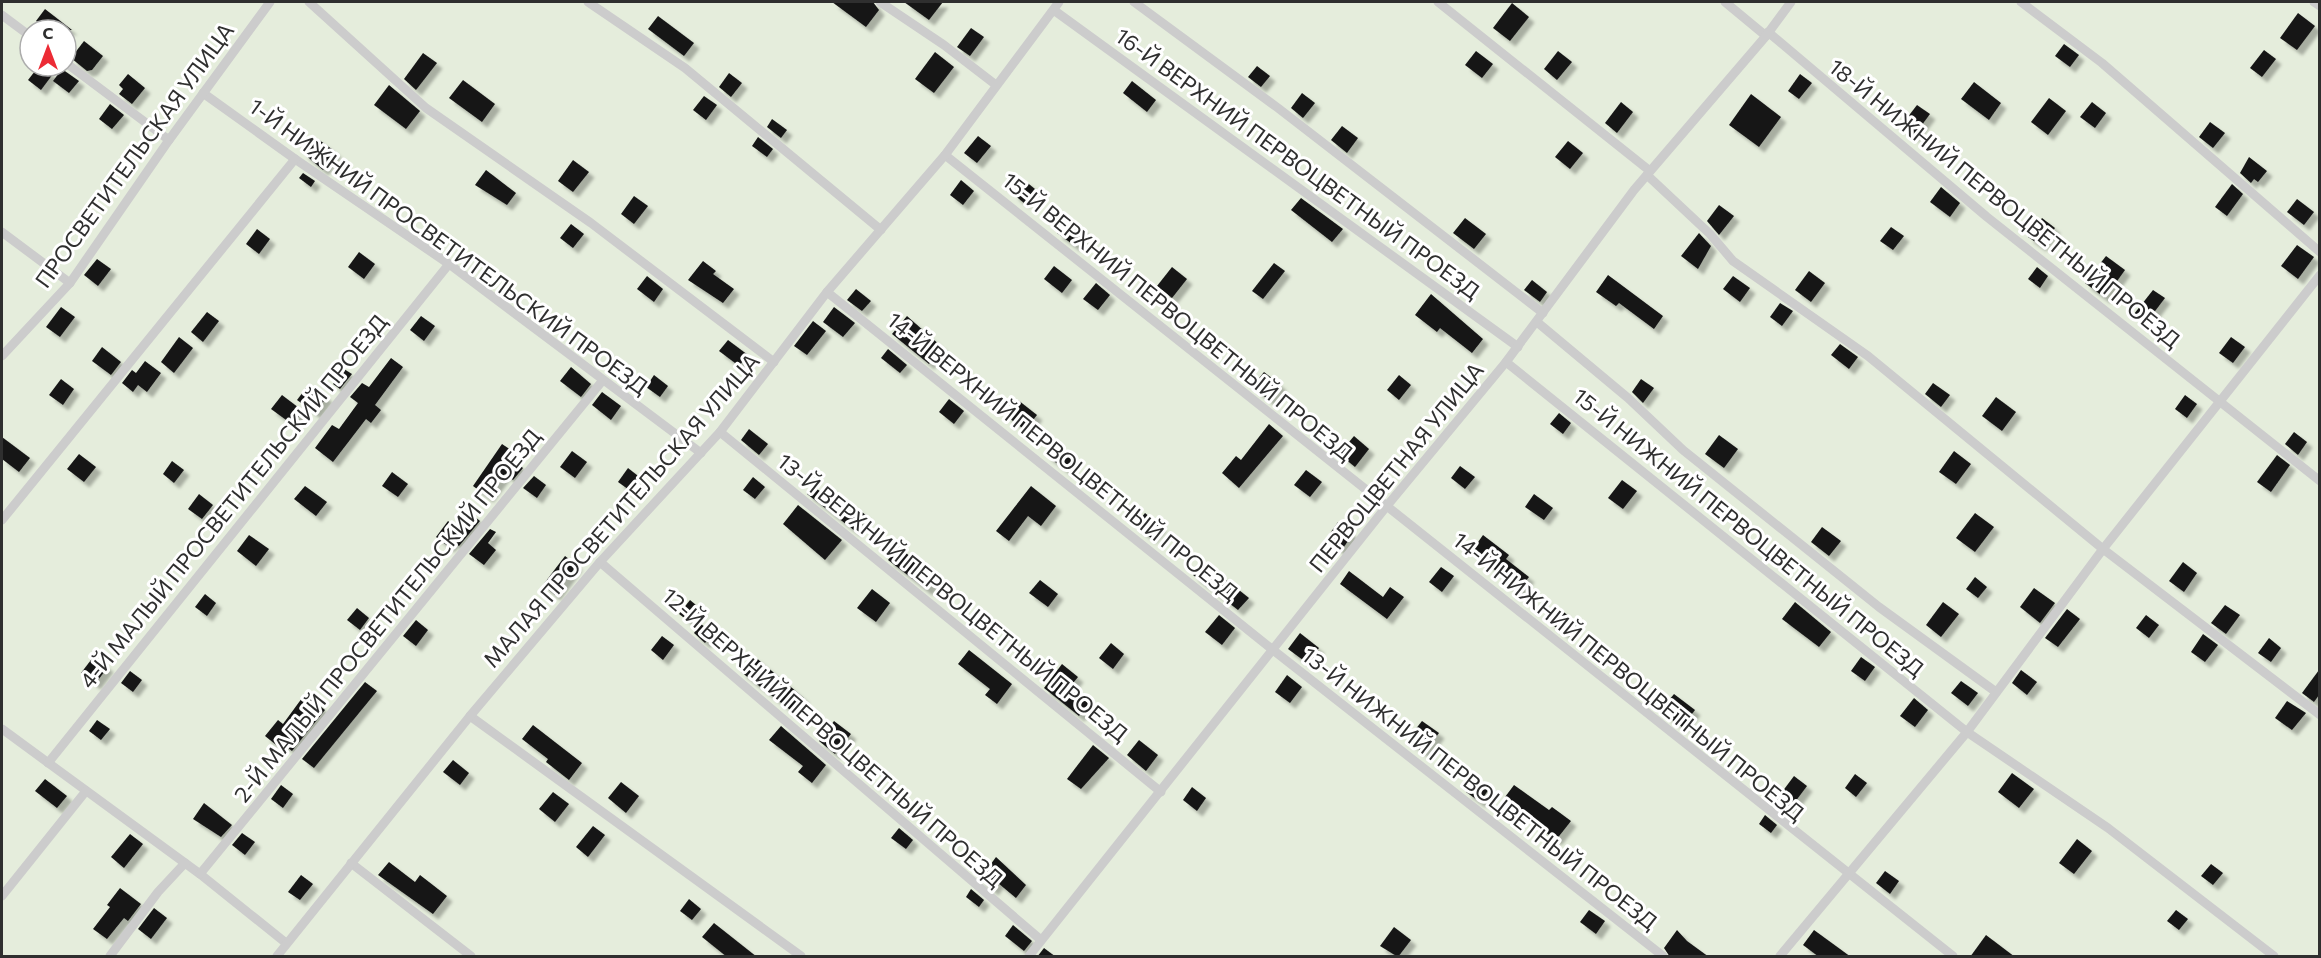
<svg xmlns="http://www.w3.org/2000/svg" width="2321" height="958" viewBox="0 0 2321 958" font-family="Commissioner,sans-serif">
<style>
.green{fill:#e5eddc;fill-rule:evenodd}
.building{fill:#161616;filter:url(#shadow)}
.lines{fill:none;stroke-linecap:round;stroke-linejoin:round}
.service{stroke:#ccc;stroke-width:9}
.labels{text-anchor:middle;dominant-baseline:central;stroke-width:6;stroke-linejoin:round;paint-order:stroke}
.street-label{font-size:22px;fill:#2f2f2f;stroke:#fff}
</style>
<defs>
<filter id="shadow"><feDropShadow dx="5.5" dy="5.5" stdDeviation="1.5" flood-color="#0004"/></filter>
</defs>
<rect width="100%" height="100%" fill="#fff"/>
<path class="green" d="M2 2H2319V956H2ZM30 30H66V66H30Z"/>
<g class="building">
<path d="M832 2H873L879 10 866 27Z"/>
<path d="M904 2H943L929 20Z"/>
<path d="M1512 3 1529 17 1510 41 1493 28Z"/>
<path d="M45 9 72 30H48L36 21Z"/>
<path d="M2298 13 2315 26 2297 50 2280 38Z"/>
<path d="M658 16 694 43 684 56 648 29Z"/>
<path d="M971 28 984 37 970 56 957 47Z"/>
<path d="M84 41 103 56 92 70 87 71 71 58Z"/>
<path d="M2064 44 2079 55 2070 67 2055 56Z"/>
<path d="M2264 50 2276 59 2262 77 2250 68Z"/>
<path d="M1476 51 1493 64 1482 78 1465 65Z"/>
<path d="M1558 51 1572 62 1557 80 1544 69Z"/>
<path d="M935 52 954 67 934 93 915 79Z"/>
<path d="M423 53 437 63 416 90 404 79Z"/>
<path d="M39 66 53 74 41 90 28 80Z"/>
<path d="M1257 66 1270 76 1261 87 1248 77Z"/>
<path d="M62 69 79 81 69 93 53 81Z"/>
<path d="M729 73 742 83 731 97 719 87Z"/>
<path d="M128 74 145 88 132 104 119 94 123 89 119 85Z"/>
<path d="M1800 74 1812 83 1799 99 1788 91Z"/>
<path d="M463 80 495 104 482 122 449 98Z"/>
<path d="M1132 81 1156 100 1147 112 1123 93Z"/>
<path d="M1974 82 2001 103 1989 120 1961 99Z"/>
<path d="M389 85 420 111 406 129 374 105Z"/>
<path d="M1302 93 1315 103 1303 118 1291 108Z"/>
<path d="M1751 94 1781 117 1759 147 1729 125Z"/>
<path d="M704 96 717 105 706 120 693 110Z"/>
<path d="M2049 98 2066 111 2048 135 2031 122Z"/>
<path d="M1621 102 1633 112 1617 133 1605 123Z"/>
<path d="M2092 102 2106 113 2095 128 2080 117Z"/>
<path d="M110 104 124 115 112 129 99 119Z"/>
<path d="M1917 105 1930 114 1913 137 1900 127Z"/>
<path d="M772 119 787 130 781 138 767 127Z"/>
<path d="M2210 122 2225 133 2213 148 2199 137Z"/>
<path d="M1342 126 1358 138 1347 153 1331 140Z"/>
<path d="M978 136 991 146 977 163 964 153Z"/>
<path d="M315 137 336 152 323 170 303 153Z"/>
<path d="M758 137 773 149 767 157 752 146Z"/>
<path d="M1568 141 1583 153 1570 169 1555 157Z"/>
<path d="M2249 157 2267 171 2258 182 2254 179 2251 183 2240 173Z"/>
<path d="M573 160 589 172 573 192 558 181Z"/>
<path d="M486 170 516 193 507 205 475 185Z"/>
<path d="M303 173 315 181 311 187 299 178Z"/>
<path d="M961 180 974 191 963 205 950 195Z"/>
<path d="M1024 180 1035 189 1024 203 1013 194Z"/>
<path d="M2232 184 2243 194 2227 216 2215 207Z"/>
<path d="M1941 187 1960 203 1950 217 1930 202Z"/>
<path d="M634 196 648 206 634 224 621 214Z"/>
<path d="M1301 198 1343 229 1332 242 1291 210Z"/>
<path d="M2297 199 2314 212 2304 225 2287 212Z"/>
<path d="M1719 205 1734 216 1719 235 1707 221Z"/>
<path d="M1069 218 1086 232 1075 246 1057 233Z"/>
<path d="M1465 218 1486 234 1474 249 1453 233Z"/>
<path d="M2042 218 2055 228 2041 246 2028 237Z"/>
<path d="M571 224 584 234 573 248 560 238Z"/>
<path d="M1891 227 1904 236 1893 250 1880 241Z"/>
<path d="M257 229 270 239 259 254 246 244Z"/>
<path d="M1699 233 1711 246 1698 269 1681 256Z"/>
<path d="M2297 245 2314 257 2298 279 2281 266Z"/>
<path d="M359 252 375 264 364 279 348 267Z"/>
<path d="M2106 256 2125 270 2105 298 2085 283Z"/>
<path d="M97 259 111 269 98 286 84 275Z"/>
<path d="M703 261 716 271 713 274 734 289 723 303 688 280Z"/>
<path d="M1274 263 1285 271 1263 299 1252 291Z"/>
<path d="M1054 266 1072 280 1062 293 1044 279Z"/>
<path d="M1172 267 1187 279 1172 298 1157 286Z"/>
<path d="M2037 267 2048 276 2040 288 2028 279Z"/>
<path d="M1809 271 1825 283 1811 302 1795 290Z"/>
<path d="M1608 275 1663 316 1654 329 1619 303 1616 306 1596 292Z"/>
<path d="M647 276 663 289 654 302 637 289Z"/>
<path d="M1733 276 1750 288 1740 302 1723 289Z"/>
<path d="M1532 280 1547 292 1540 302 1524 290Z"/>
<path d="M1096 283 1110 295 1098 310 1083 299Z"/>
<path d="M856 289 871 301 862 311 847 300Z"/>
<path d="M2153 290 2165 298 2146 323 2134 314Z"/>
<path d="M1431 294 1483 339 1472 353 1440 328 1437 332 1415 315Z"/>
<path d="M1780 303 1793 311 1782 326 1770 317Z"/>
<path d="M61 307 75 317 60 337 46 327Z"/>
<path d="M834 307 855 323 843 337 823 322Z"/>
<path d="M207 312 219 321 203 342 191 332Z"/>
<path d="M421 316 435 326 424 341 410 330Z"/>
<path d="M907 316 942 347 929 364 892 334Z"/>
<path d="M813 321 826 331 807 355 794 346Z"/>
<path d="M179 337 193 348 174 373 161 362Z"/>
<path d="M2231 337 2245 347 2233 363 2219 353Z"/>
<path d="M728 340 748 355 739 366 719 351Z"/>
<path d="M1840 344 1858 357 1849 369 1831 355Z"/>
<path d="M102 347 121 362 111 375 92 361Z"/>
<path d="M888 349 907 365 900 373 881 358Z"/>
<path d="M391 358 403 367 375 405 381 410 371 423 366 419 333 462 315 448 332 425 339 429 358 403 350 397 362 383 369 387Z"/>
<path d="M145 361 161 373 147 392 138 385 133 392 122 383 132 370 136 373Z"/>
<path d="M571 367 591 384 581 397 560 381Z"/>
<path d="M344 369 352 374 340 389 333 384Z"/>
<path d="M1264 372 1281 385 1269 400 1252 387Z"/>
<path d="M654 375 668 386 660 397 646 387Z"/>
<path d="M1399 375 1411 385 1399 400 1387 390Z"/>
<path d="M61 379 74 389 63 405 49 395Z"/>
<path d="M1641 379 1654 388 1643 403 1632 392Z"/>
<path d="M1933 383 1950 395 1941 407 1925 394Z"/>
<path d="M309 384 327 397 315 413 297 400Z"/>
<path d="M602 392 621 406 611 420 592 405Z"/>
<path d="M282 395 303 411 293 425 271 409Z"/>
<path d="M2185 395 2197 404 2187 418 2175 409Z"/>
<path d="M1996 397 2016 412 2002 431 1982 416Z"/>
<path d="M949 399 964 411 954 424 939 412Z"/>
<path d="M1018 400 1037 415 1025 430 1005 415Z"/>
<path d="M1559 413 1571 423 1563 434 1550 424Z"/>
<path d="M1269 424 1283 436 1239 488 1222 473 1236 456 1241 460Z"/>
<path d="M749 429 768 444 759 455 741 440Z"/>
<path d="M2294 432 2307 442 2298 455 2285 444Z"/>
<path d="M1719 435 1738 449 1724 468 1705 454Z"/>
<path d="M1354 436 1369 449 1355 467 1339 454Z"/>
<path d="M2 437 30 458 19 472 2 459Z"/>
<path d="M502 444 517 454 513 460 523 468 513 480 505 474 488 497 473 486Z"/>
<path d="M1055 444 1076 460 1067 471 1046 455Z"/>
<path d="M572 451 587 462 575 478 560 467Z"/>
<path d="M1954 451 1971 464 1956 484 1939 472Z"/>
<path d="M79 454 96 467 84 482 67 469Z"/>
<path d="M2277 455 2290 465 2271 492 2257 482Z"/>
<path d="M172 461 184 470 174 483 163 474Z"/>
<path d="M1460 466 1475 477 1465 489 1451 478Z"/>
<path d="M628 468 642 479 632 492 618 482Z"/>
<path d="M1306 470 1322 482 1310 497 1294 485Z"/>
<path d="M392 472 408 484 398 497 382 486Z"/>
<path d="M534 476 546 485 537 498 523 488Z"/>
<path d="M753 477 765 487 755 499 743 490Z"/>
<path d="M1622 480 1637 491 1623 509 1608 498Z"/>
<path d="M305 486 327 502 316 516 294 499Z"/>
<path d="M813 486 844 509 849 502 867 516 855 531 807 494Z"/>
<path d="M1031 486 1056 506 1041 526 1028 516 1009 541 996 531Z"/>
<path d="M199 494 213 505 202 519 188 509Z"/>
<path d="M1534 494 1553 508 1544 520 1525 507Z"/>
<path d="M798 505 842 540 825 560 783 524Z"/>
<path d="M470 513 480 521 459 546 453 542 449 547 436 537 448 521 458 529Z"/>
<path d="M1145 513 1161 526 1151 538 1135 526Z"/>
<path d="M1975 513 1994 527 1975 552 1956 538Z"/>
<path d="M1338 522 1353 534 1341 551 1326 539Z"/>
<path d="M1822 527 1841 541 1829 556 1811 542Z"/>
<path d="M490 529 496 532 488 543 496 550 484 565 469 554Z"/>
<path d="M249 535 269 549 256 566 237 551Z"/>
<path d="M1483 535 1509 555 1506 559 1529 577 1517 592 1502 580 1504 577 1471 552Z"/>
<path d="M898 547 937 577 927 590 888 560Z"/>
<path d="M565 556 577 565 555 595 543 585Z"/>
<path d="M1204 562 1249 598 1238 610 1193 575Z"/>
<path d="M2183 562 2197 573 2184 592 2169 581Z"/>
<path d="M1441 567 1454 576 1442 592 1429 582Z"/>
<path d="M1349 571 1383 597 1390 587 1404 597 1387 619 1340 584Z"/>
<path d="M1975 577 1987 587 1978 598 1966 589Z"/>
<path d="M1040 580 1058 594 1048 607 1029 593Z"/>
<path d="M2034 588 2055 603 2040 623 2020 607Z"/>
<path d="M872 589 890 603 876 622 857 608Z"/>
<path d="M205 594 216 603 207 616 195 607Z"/>
<path d="M690 600 702 610 691 623 679 614Z"/>
<path d="M1795 602 1831 632 1819 647 1782 619Z"/>
<path d="M1943 602 1959 614 1941 637 1926 625Z"/>
<path d="M2225 605 2240 615 2226 634 2211 623Z"/>
<path d="M357 608 369 618 360 630 347 620Z"/>
<path d="M1560 609 1576 622 1566 635 1550 623Z"/>
<path d="M2067 609 2080 619 2058 647 2045 638Z"/>
<path d="M1219 615 1235 628 1222 645 1205 632Z"/>
<path d="M2146 615 2159 625 2149 638 2136 628Z"/>
<path d="M416 620 428 630 416 646 403 636Z"/>
<path d="M701 624 713 633 705 643 694 633Z"/>
<path d="M1300 633 1319 648 1307 663 1288 649Z"/>
<path d="M2203 634 2218 645 2205 662 2191 652Z"/>
<path d="M662 636 674 645 663 660 651 650Z"/>
<path d="M2269 638 2281 648 2271 662 2258 653Z"/>
<path d="M1111 643 1124 654 1113 669 1099 658Z"/>
<path d="M969 650 1012 684 997 704 985 695 990 689 958 664Z"/>
<path d="M94 656 108 667 95 684 81 673Z"/>
<path d="M754 656 804 698 793 712 741 672Z"/>
<path d="M1861 657 1875 667 1865 681 1851 671Z"/>
<path d="M1062 664 1078 677 1069 688 1089 704 1079 716 1044 688Z"/>
<path d="M2021 670 2037 682 2027 695 2012 683Z"/>
<path d="M2319 670V695L2314 702 2302 693Z"/>
<path d="M130 671 142 680 133 692 121 683Z"/>
<path d="M1287 675 1302 687 1290 703 1275 692Z"/>
<path d="M1961 681 1978 693 1968 706 1951 693Z"/>
<path d="M365 682 377 691 314 768 302 759Z"/>
<path d="M305 694 325 710 292 751 283 744 280 748 265 736 278 720 283 724Z"/>
<path d="M1674 694 1695 710 1682 727 1660 711Z"/>
<path d="M1914 698 1928 710 1915 727 1900 716Z"/>
<path d="M2287 701 2306 713 2292 730 2275 718Z"/>
<path d="M97 720 110 729 101 740 89 731Z"/>
<path d="M834 721 851 734 835 754 819 741Z"/>
<path d="M1422 721 1439 733 1424 753 1407 740Z"/>
<path d="M533 725 582 763 569 780 546 762 548 759 522 739Z"/>
<path d="M781 726 826 765 812 783 798 772 803 766 769 740Z"/>
<path d="M1139 740 1158 755 1146 771 1127 755Z"/>
<path d="M1093 745 1109 758 1081 789 1067 779Z"/>
<path d="M453 760 469 773 460 785 443 772Z"/>
<path d="M2012 773 2034 789 2019 808 1998 792Z"/>
<path d="M1855 774 1867 783 1856 797 1845 788Z"/>
<path d="M1794 776 1807 786 1786 814 1773 804Z"/>
<path d="M45 779 67 796 57 808 35 791Z"/>
<path d="M1476 779 1489 789 1480 802 1466 792Z"/>
<path d="M621 782 639 796 626 813 608 798Z"/>
<path d="M281 785 293 794 283 808 271 799Z"/>
<path d="M1514 785 1549 810 1552 807 1571 821 1556 840 1537 826 1539 823 1505 797Z"/>
<path d="M1192 787 1206 798 1197 811 1183 800Z"/>
<path d="M553 792 569 804 555 822 539 809Z"/>
<path d="M204 803 232 825 221 837 193 819Z"/>
<path d="M1765 815 1777 825 1771 833 1759 824Z"/>
<path d="M593 826 605 835 588 857 576 847Z"/>
<path d="M899 828 913 840 906 849 891 838Z"/>
<path d="M242 833 255 842 245 855 232 845Z"/>
<path d="M130 834 143 844 124 868 111 857Z"/>
<path d="M2077 839 2092 851 2074 874 2059 863Z"/>
<path d="M996 857 1026 885 1016 898 998 883 993 890 980 879Z"/>
<path d="M389 862 415 882 420 875 447 896 433 914 378 875Z"/>
<path d="M2211 864 2223 873 2213 885 2201 876Z"/>
<path d="M1885 871 1899 881 1890 894 1876 883Z"/>
<path d="M301 875 313 884 300 900 288 892Z"/>
<path d="M120 888 141 904 128 921 124 918 107 939 93 929 110 907 107 905Z"/>
<path d="M971 889 984 900 979 907 966 897Z"/>
<path d="M689 899 701 909 692 920 680 911Z"/>
<path d="M154 908 167 918 151 939 138 929Z"/>
<path d="M1589 910 1605 921 1596 934 1580 922Z"/>
<path d="M2176 910 2188 919 2179 930 2167 921Z"/>
<path d="M714 923 757 957H727L702 937Z"/>
<path d="M1013 925 1032 941 1024 951 1005 936Z"/>
<path d="M1394 927 1411 940 1398 957 1380 946Z"/>
<path d="M1677 930 1687 941 1709 957H1670L1664 948Z"/>
<path d="M1814 930 1851 957H1819L1803 945Z"/>
<path d="M1986 935 2015 957H1970Z"/>
<path d="M1044 948 1056 957H1037Z"/>
</g>
<g class="lines">
<g class="service">
<path d="M309 2 426 108 591 223 774 362"/>
<path d="M588 2 685 68 881 230"/>
<path d="M880 2 944 45 996 85"/>
<path d="M1134 2 1278 108 1543 313"/>
<path d="M1438 2 1650 171"/>
<path d="M1725 2 1766 36"/>
<path d="M2021 2 2102 63 2320 252"/>
<path d="M2314 2 2320 6"/>
<path d="M1055 11 1518 347"/>
<path d="M2 15 30 36"/>
<path d="M1768 32 1987 217 2320 481"/>
<path d="M66 63 169 140"/>
<path d="M203 93 295 159 449 264 701 453"/>
<path d="M945 155 1953 956"/>
<path d="M1647 175 1710 234 1733 261 1868 356 2103 549 2320 715"/>
<path d="M2 232 70 283"/>
<path d="M827 292 1273 650 1663 956"/>
<path d="M1537 322 1628 398 1683 450 1879 607 1996 692"/>
<path d="M2 356 70 283 169 140 270 2"/>
<path d="M1506 362 1967 732 2108 828 2274 956"/>
<path d="M720 432 1161 792"/>
<path d="M2 520 295 159"/>
<path d="M600 562 1041 940"/>
<path d="M470 716 801 956"/>
<path d="M2 729 200 874 286 943"/>
<path d="M48 763 449 264"/>
<path d="M351 863 471 956"/>
<path d="M200 874 603 380"/>
<path d="M2 896 86 791"/>
<path d="M110 956 158 892 185 863"/>
<path d="M277 956 470 716 600 562 720 432 827 292 945 155 1059 2"/>
<path d="M1029 956 1386 507 1506 362 1634 190 1766 36 1791 2"/>
<path d="M1780 956 1967 732 2103 549 2320 275"/>
</g>
</g>
<g class="labels">
<g class="street-label">
<text transform="translate(134 155) rotate(-54)">ПРОСВЕТИТЕЛЬСКАЯ УЛИЦА</text>
<text transform="translate(1298 163) rotate(36)">16-Й ВЕРХНИЙ ПЕРВОЦВЕТНЫЙ ПРОЕЗД</text>
<text transform="translate(2005 203) rotate(39)">18-Й НИЖНИЙ ПЕРВОЦВЕТНЫЙ ПРОЕЗД</text>
<text transform="translate(449 246) rotate(36)">1-Й НИЖНИЙ ПРОСВЕТИТЕЛЬСКИЙ ПРОЕЗД</text>
<text transform="translate(1178 316) rotate(39)">15-Й ВЕРХНИЙ ПЕРВОЦВЕТНЫЙ ПРОЕЗД</text>
<text transform="translate(1063 456) rotate(39)">14-Й ВЕРХНИЙ ПЕРВОЦВЕТНЫЙ ПРОЕЗД</text>
<text transform="translate(1396 467) rotate(-51)">ПЕРВОЦВЕТНАЯ УЛИЦА</text>
<text transform="translate(233 501) rotate(-51)">4-Й МАЛЫЙ ПРОСВЕТИТЕЛЬСКИЙ ПРОЕЗД</text>
<text transform="translate(621 510) rotate(-49)">МАЛАЯ ПРОСВЕТИТЕЛЬСКАЯ УЛИЦА</text>
<text transform="translate(1749 532) rotate(39)">15-Й НИЖНИЙ ПЕРВОЦВЕТНЫЙ ПРОЕЗД</text>
<text transform="translate(953 597) rotate(39)">13-Й ВЕРХНИЙ ПЕРВОЦВЕТНЫЙ ПРОЕЗД</text>
<text transform="translate(387 615) rotate(-51)">2-Й МАЛЫЙ ПРОСВЕТИТЕЛЬСКИЙ ПРОЕЗД</text>
<text transform="translate(1629 676) rotate(39)">14-Й НИЖНИЙ ПЕРВОЦВЕТНЫЙ ПРОЕЗД</text>
<text transform="translate(833 737) rotate(41)">12-Й ВЕРХНИЙ ПЕРВОЦВЕТНЫЙ ПРОЕЗД</text>
<text transform="translate(1480 788) rotate(38)">13-Й НИЖНИЙ ПЕРВОЦВЕТНЫЙ ПРОЕЗД</text>
</g>
</g>
<rect width="2321" height="958" fill="none" stroke="#2f2f2f" stroke-width="6"/>
<g transform="translate(48 48)"><circle r="28" fill="#ffffff" stroke="#acacac" stroke-width="1.5"/>
<path d="M0-4.5L10 22L0 15L-10 22Z" fill="#ec2b35"/>
<text y="-9" font-size="16" font-weight="bold" text-anchor="middle" fill="#2f2f2f">С</text>
</g>
</svg>
